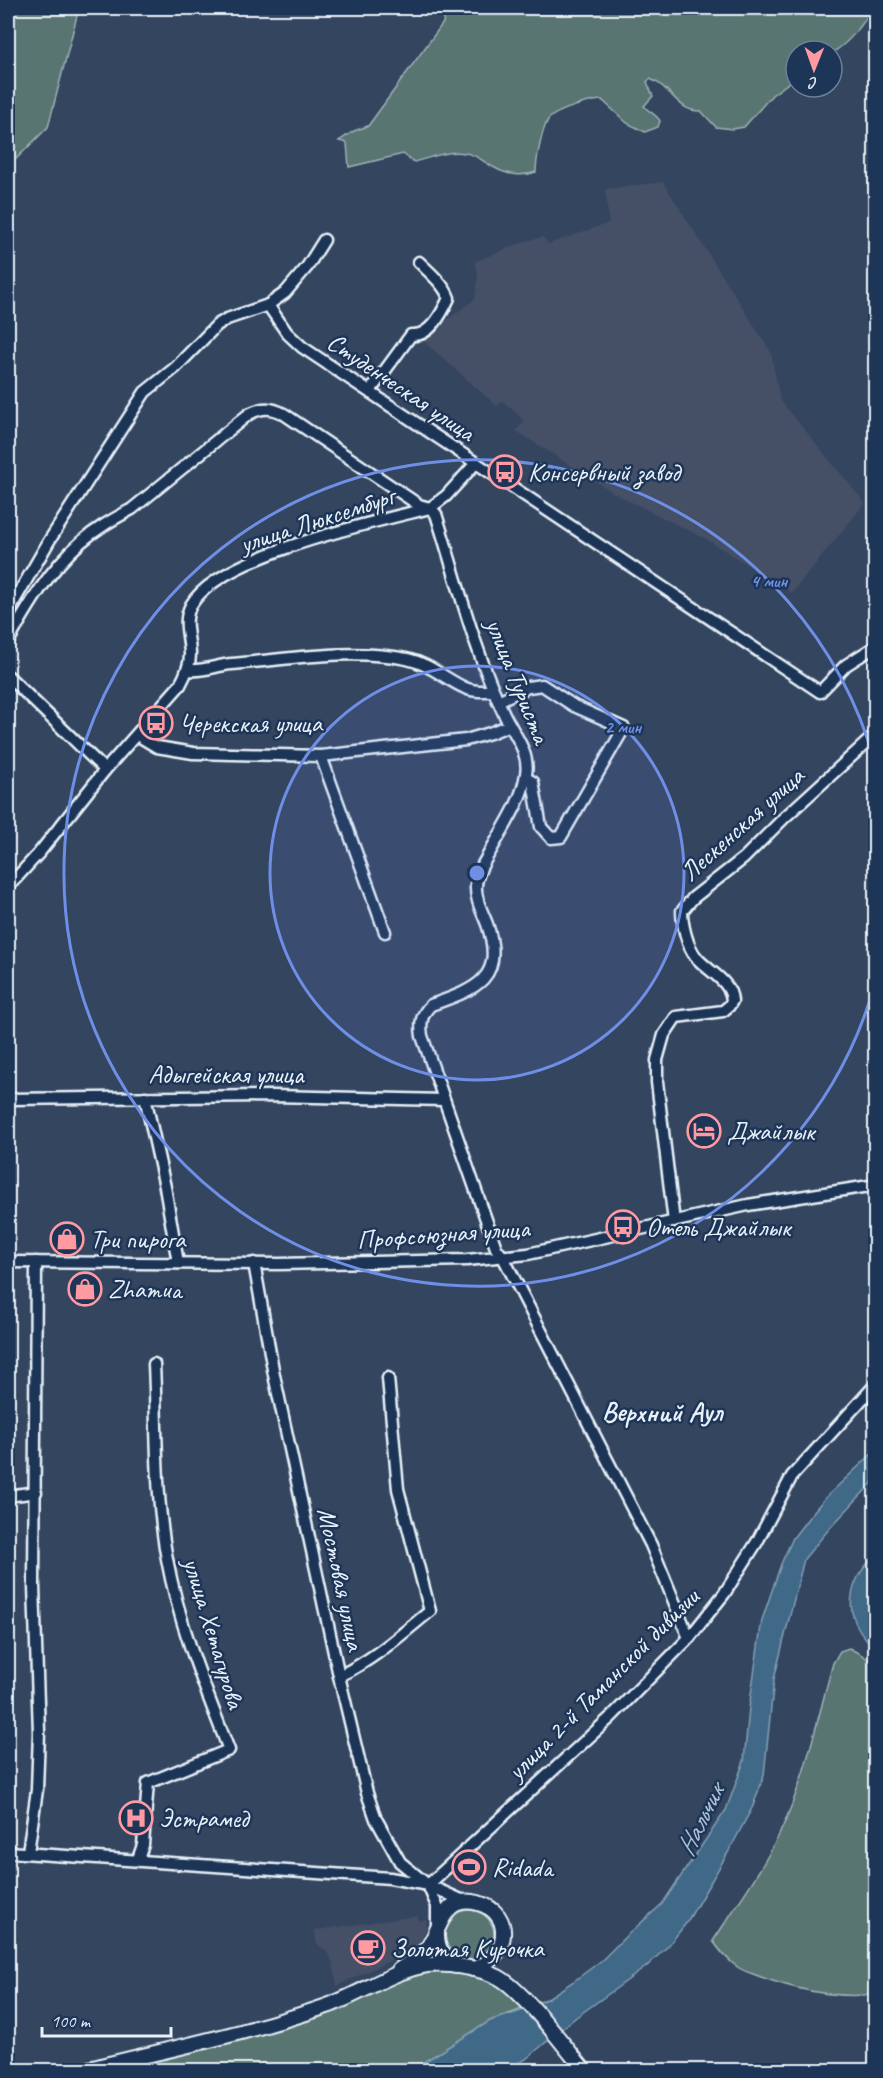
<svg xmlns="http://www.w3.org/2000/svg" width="883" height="2078" viewBox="0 0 883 2078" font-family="Caveat,sans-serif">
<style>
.built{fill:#445066}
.green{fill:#587472;stroke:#a0b2b5;stroke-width:1.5}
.water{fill:#416988;stroke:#849fb5;stroke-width:1.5}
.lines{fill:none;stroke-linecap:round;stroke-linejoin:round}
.minor-casing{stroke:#e8f1f8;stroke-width:15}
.major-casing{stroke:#e8f1f8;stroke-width:18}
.minor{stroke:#1d3557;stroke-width:10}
.major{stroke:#1d3557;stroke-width:14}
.ring{fill:none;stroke:#6e8fe5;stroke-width:3}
.labels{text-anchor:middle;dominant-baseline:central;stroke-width:5;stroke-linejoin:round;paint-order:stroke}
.street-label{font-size:26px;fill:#e8f1f8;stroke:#1d3557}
.poi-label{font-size:26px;fill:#e8f1f8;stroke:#1d3557;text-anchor:start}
.neighbourhood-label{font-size:27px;font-weight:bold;fill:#e8f1f8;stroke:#1d3557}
.water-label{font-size:27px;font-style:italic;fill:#aec1d1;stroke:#1d3557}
.centre{fill:#6e8fe5;stroke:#1d3557;stroke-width:3}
.ring-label{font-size:18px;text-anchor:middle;font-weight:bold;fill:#6e8fe5;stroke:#1d3557;stroke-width:5;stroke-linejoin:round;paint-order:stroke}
</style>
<rect width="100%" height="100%" fill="#344560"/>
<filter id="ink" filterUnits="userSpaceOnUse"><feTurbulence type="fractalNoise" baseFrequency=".0167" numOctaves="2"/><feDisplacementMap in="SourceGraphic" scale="12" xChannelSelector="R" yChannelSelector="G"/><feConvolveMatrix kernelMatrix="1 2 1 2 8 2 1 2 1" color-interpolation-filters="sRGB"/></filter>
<g filter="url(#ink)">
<g class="built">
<path d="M663 182 771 352 780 400 865 503 792 593 706 539 619 496 516 431 524 421 503 401 497 406 421 339 475 299 478 273 474 262 525 241 543 237 548 244 609 223 605 189Z"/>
<path d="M418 1916V1921L426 1919V1929L420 1943 400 1956 337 1986 333 1963 328 1953 316 1943 315 1930Z"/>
</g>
<g class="green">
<path d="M8 8H79L48 127 8 167Z"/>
<path d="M446 8H871C865 24 847 44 832 53V51H796L795 78 772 95 744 127 733 129 716 127 701 111C677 112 672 87 650 79L647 82 653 96 644 106C649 112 657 115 660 121L658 127 645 132 627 123 602 100C591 100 554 111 548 120 542 129 536 160 536 172 523 177 507 175 495 168 484 163 477 154 465 153 448 150 430 158 414 162L403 154 349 167 347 143 339 141 354 131 368 126 443 23Z"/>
<path d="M849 1648 864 1656 876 1667 875 1994C837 1999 797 1990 761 1977 754 1974 745 1972 739 1968 728 1961 721 1952 713 1941 736 1906 760 1873 779 1835 805 1780 817 1721 833 1663L840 1651Z"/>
<circle cx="469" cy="1935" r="25"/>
<path d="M425 1965 498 1977 530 2006 490 2021 411 2070H85L280 2020Z"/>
</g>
<g class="water">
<path d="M875 1451V1480L829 1529 804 1559 774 1679 764 1775 753 1806 729 1851 687 1922 668 1946 646 1967 575 2018 526 2059 507 2070H411L490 2021 521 2011 548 1998 574 1981 602 1960 625 1937 662 1904 726 1810 744 1761 749 1708 762 1620 781 1564 793 1538 809 1517 825 1498Z"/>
<path d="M875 1555V1648C853 1628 844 1606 858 1577 862 1569 870 1561 875 1555Z"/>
</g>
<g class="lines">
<g class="minor-casing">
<g id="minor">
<path d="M268 305 287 333 302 347 820 692 846 665 876 646"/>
<path d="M370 391 411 335C430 337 442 313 449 298 444 284 429 272 419 262"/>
<path d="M8 612 49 541 145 392 175 368 217 325 227 319 268 305 285 293 307 267 324 240"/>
<path d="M8 642C28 606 50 569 81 542 97 528 114 519 132 509L249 414C262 407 271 407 284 414L419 505 430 508 436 514C457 580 475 654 505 716 514 734 530 753 526 774 522 802 503 828 490 852 484 862 477 873 476 885 475 899 482 911 487 924 506 979 476 989 431 1005 421 1014 420 1024 422 1036L496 1248 503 1257 651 1545 689 1638"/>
<path d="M187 670C203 672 217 665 232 664 291 659 349 648 407 659 430 664 445 679 465 688 473 692 483 691 492 691"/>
<path d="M8 676 105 770"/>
<path d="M498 701 528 687 542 685 574 706 624 728 561 837 551 838 541 827 533 782 526 778"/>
<path d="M137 735 157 747 193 753 321 756 466 740 490 733 510 725"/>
<path d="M321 756 385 932"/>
<path d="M8 887 39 853 105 770 180 685C185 676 190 666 190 655 190 638 182 622 191 605 220 555 374 522 430 508L446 496 476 463"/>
<path d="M145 1097 165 1187 178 1263"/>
<path d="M8 1099 273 1096 444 1100"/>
<path d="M674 1222 657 1082V1060L664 1035 676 1017 723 1011 729 1006 732 1001C731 980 707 971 696 957 687 946 682 924 682 911L693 898 744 858 785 817 876 734"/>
<path d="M8 1262 279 1264 467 1260 528 1254 748 1205 876 1185"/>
<path d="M254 1263 274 1375 339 1676 367 1793 376 1819 400 1862 428 1885 437 1906V1927"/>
<path d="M8 1496 36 1492"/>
<path d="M339 1676C373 1660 401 1635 430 1611L398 1489 388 1378"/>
<path d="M8 1852 390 1878 428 1885 466 1902"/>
<path d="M28 1852 37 1790 39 1732 34 1586 36 1262"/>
<path d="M138 1859 143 1845 148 1783 229 1750C205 1688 179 1625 167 1559 155 1495 157 1428 154 1364"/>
<path d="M428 1885 611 1717 689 1638 724 1594 757 1542 792 1476 876 1384"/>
</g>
</g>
<g class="major-casing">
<g id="major">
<path d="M437 1931C436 1947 442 1957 456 1966"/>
<path d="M399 1970C409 1963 421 1956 428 1947 442 1928 442 1894 478 1903 516 1913 508 1960 473 1969"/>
<path d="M85 2070C164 2050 250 2033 327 2006 359 1995 394 1970 427 1965 447 1963 480 1968 498 1977 523 1990 565 2047 584 2070"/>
</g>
</g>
<use href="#minor" class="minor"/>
<use href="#major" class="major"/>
</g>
</g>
<circle cx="477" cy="873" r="207" fill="#6e8fe5" fill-opacity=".12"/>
<g class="ring">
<circle cx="477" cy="873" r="207"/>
<path d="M875 983A413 413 0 1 1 875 763"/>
</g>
<defs>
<g id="bus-ring" transform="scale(1.725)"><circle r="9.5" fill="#1d3557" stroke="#ff9aa2" stroke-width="1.5"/><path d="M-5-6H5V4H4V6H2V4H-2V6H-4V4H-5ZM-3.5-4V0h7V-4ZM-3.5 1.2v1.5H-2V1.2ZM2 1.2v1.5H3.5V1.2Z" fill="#ff9aa2"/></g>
<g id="hotel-ring" transform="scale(1.725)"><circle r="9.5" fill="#1d3557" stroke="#ff9aa2" stroke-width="1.5"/><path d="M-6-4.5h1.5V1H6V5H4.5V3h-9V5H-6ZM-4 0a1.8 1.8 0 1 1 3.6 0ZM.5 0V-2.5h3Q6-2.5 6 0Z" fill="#ff9aa2"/></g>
<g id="shop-ring" transform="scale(1.725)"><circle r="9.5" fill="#1d3557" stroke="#ff9aa2" stroke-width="1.5"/><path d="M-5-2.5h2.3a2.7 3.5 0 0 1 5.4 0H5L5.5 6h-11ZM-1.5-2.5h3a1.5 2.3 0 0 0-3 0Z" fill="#ff9aa2"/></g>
<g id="hospital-ring" transform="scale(1.725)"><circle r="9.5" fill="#1d3557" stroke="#ff9aa2" stroke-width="1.5"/><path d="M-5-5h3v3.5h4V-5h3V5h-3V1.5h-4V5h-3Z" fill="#ff9aa2"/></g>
<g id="stadium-ring" transform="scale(1.725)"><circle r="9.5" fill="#1d3557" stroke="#ff9aa2" stroke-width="1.5"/><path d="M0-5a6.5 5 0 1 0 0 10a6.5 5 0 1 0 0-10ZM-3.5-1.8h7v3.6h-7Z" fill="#ff9aa2"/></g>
<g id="cafe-ring" transform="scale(1.725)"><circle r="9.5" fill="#1d3557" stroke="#ff9aa2" stroke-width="1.5"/><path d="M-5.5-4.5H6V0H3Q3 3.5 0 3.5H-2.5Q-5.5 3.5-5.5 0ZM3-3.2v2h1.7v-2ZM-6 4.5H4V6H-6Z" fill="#ff9aa2"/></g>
</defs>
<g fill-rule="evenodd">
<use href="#bus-ring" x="505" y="472"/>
<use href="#bus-ring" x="156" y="723"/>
<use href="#hotel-ring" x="704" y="1131"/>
<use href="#bus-ring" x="623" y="1227"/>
<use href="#shop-ring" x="67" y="1239"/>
<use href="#shop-ring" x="85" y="1289"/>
<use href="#hospital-ring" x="136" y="1818"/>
<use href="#stadium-ring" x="469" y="1867"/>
<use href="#cafe-ring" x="368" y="1948"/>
</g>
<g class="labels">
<g class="street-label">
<text transform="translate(401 387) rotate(34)">Студенческая улица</text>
<text transform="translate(317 520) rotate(-18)">улица Люксембург</text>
<text transform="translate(518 681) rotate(68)">улица Туриста</text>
<text transform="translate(742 824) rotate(-42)">Лескенская улица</text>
<text x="226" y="1074">Адыгейская улица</text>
<text transform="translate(443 1234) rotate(-4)">Профсоюзная улица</text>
<text transform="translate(341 1579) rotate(78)">Мостовая улица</text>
<text transform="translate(214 1633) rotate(73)">улица Хетагурова</text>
<text transform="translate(603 1684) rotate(-45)">улица 2-й Таманской дивизии</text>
</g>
<g class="poi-label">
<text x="528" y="472">Консервный завод</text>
<text x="179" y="723">Черекская улица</text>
<text x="727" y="1131">Джайлык</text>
<text x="646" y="1227">Отель Джайлык</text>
<text x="90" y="1239">Три пирога</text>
<text x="108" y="1289">Zhamua</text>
<text x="159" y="1818">Эстрамед</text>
<text x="492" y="1867">Ridada</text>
<text x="391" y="1948">Золотая Курочка</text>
</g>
<g class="neighbourhood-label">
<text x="662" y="1412">Верхний Аул</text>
</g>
<g class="water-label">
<text transform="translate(700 1820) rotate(-64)">Нальчик</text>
</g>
</g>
<circle cx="477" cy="873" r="9" class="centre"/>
<g class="ring-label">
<text x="769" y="587">4 мин</text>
<text x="623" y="733">2 мин</text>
</g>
<rect width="883" height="2078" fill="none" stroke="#1d3557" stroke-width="30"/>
<rect x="15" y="15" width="853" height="2048" fill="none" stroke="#e8f1f8" stroke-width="2" filter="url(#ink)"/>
<g transform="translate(814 69) rotate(181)"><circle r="28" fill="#1d3557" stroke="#6e8097" stroke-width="1.5"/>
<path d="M0-4.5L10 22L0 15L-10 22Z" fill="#ff9aa2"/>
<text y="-9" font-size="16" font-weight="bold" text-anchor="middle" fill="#e8f1f8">С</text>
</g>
<path d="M42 2027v9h129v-9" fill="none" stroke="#e8f1f8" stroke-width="3"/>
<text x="51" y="2027" font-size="18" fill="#e8f1f8" stroke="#1d3557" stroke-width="4.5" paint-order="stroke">100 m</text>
</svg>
